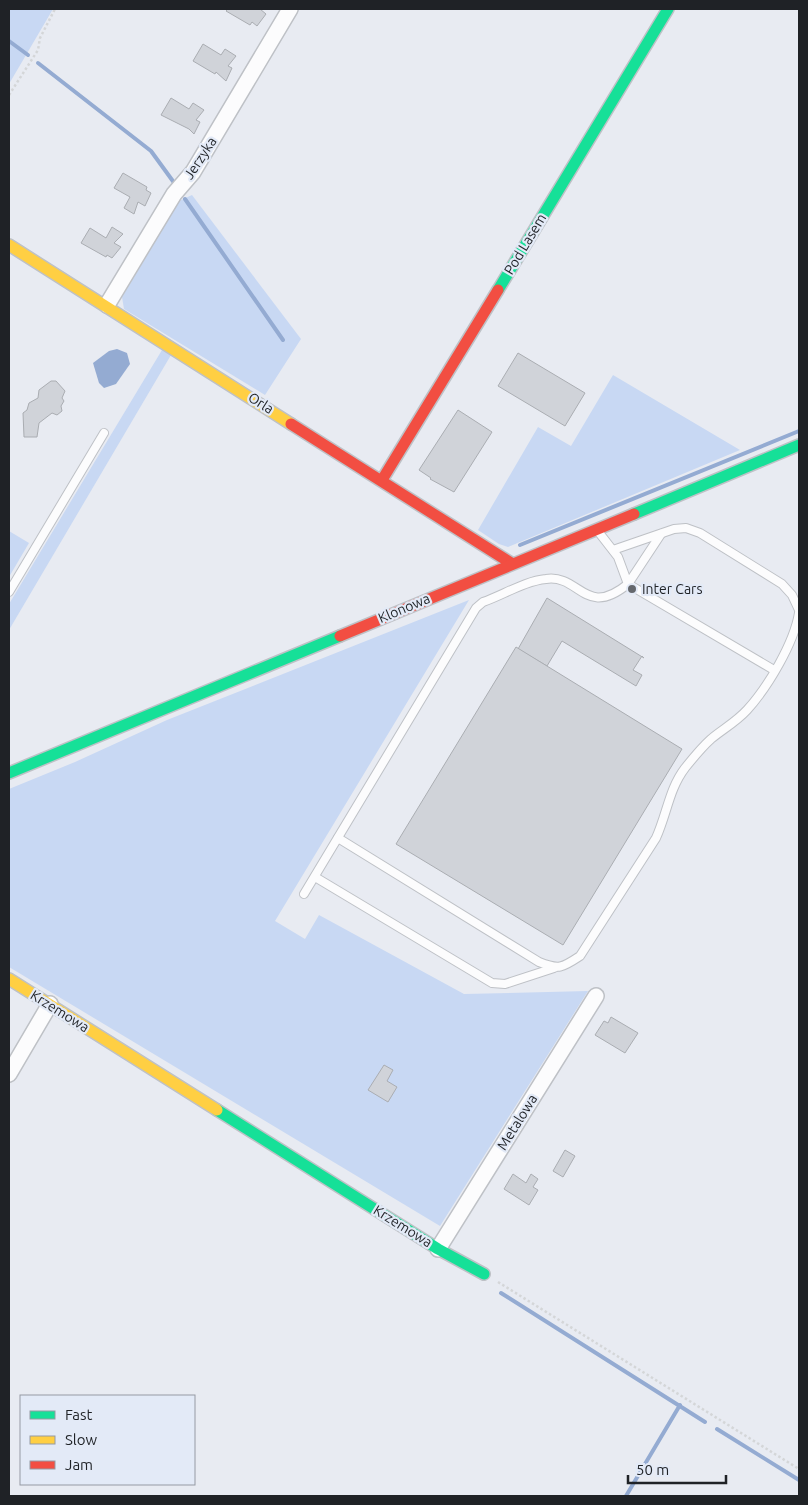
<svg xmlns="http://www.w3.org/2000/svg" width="808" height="1505" viewBox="0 0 808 1505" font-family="Ubuntu,sans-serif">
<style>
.green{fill:#c8d8f3}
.water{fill:#94abd2}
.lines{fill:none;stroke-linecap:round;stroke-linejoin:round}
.stream{stroke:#94abd2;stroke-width:4}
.building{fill:#d0d3d9;stroke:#aaadb2}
.lane-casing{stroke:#bec1c6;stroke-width:10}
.street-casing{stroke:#bec1c6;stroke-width:18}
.fast-casing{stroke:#bec1c6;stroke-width:14}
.slow-casing{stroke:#bec1c6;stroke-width:14}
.jam-casing{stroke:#bec1c6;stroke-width:14}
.path{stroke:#d4d6d8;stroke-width:2.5;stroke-dasharray:2.5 2.5;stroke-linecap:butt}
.lane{stroke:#fcfcfd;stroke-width:8}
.street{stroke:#fcfcfd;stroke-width:15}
.fast{stroke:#16e098;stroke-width:11}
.slow{stroke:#ffcf43;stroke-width:11}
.jam{stroke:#f24e42;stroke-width:11}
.poi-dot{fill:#65686d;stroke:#e3eaf7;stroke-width:2}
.labels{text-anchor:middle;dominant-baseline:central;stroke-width:4.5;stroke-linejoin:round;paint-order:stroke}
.street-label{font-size:14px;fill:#1f2226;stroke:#e3eaf7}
.poi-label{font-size:14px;fill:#1f2226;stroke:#e3eaf7;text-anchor:start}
</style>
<rect width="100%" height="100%" fill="#e8ebf2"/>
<g class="green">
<path d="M9 9H53L9 84Z"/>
<path d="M192 195 301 339 265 395 124 309 122 297 179 201Z"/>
<path d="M162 350 171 355 9 630V604Z"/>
<path d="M613 375 740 450 508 547 499 544 478 530 538 427 571 446Z"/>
<path d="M9 531 29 543 9 577Z"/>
<path d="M469 600 275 921 305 939 319 915 464 994 588 991 440 1226 9 967V789L75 762 167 720Z"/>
</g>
<path class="water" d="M117 349 127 353 130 364 116 384 104 388 99 383 93 363 109 351Z"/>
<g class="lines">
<g class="stream">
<path d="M9 41 28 55"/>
<path d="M38 63 151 151 175 184"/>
<path d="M185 199 283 340"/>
<path d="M520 545 799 431"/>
<path d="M501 1293 705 1422"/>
<path d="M717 1429 799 1480"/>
<path d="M626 1496 680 1405"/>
</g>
</g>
<g class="building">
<path d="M228 9H260L266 14 257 26 252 22 250 25 226 11Z"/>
<path d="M203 44 221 55 225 49 236 56 228 66 232 68 226 81 216 72 215 74 193 61Z"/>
<path d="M171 98 189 109 193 103 204 110 196 120 200 122 194 134 189 129 161 115Z"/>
<path d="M123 173 147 187 146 190 151 193 145 206 138 202 134 214 124 208 130 197 114 188Z"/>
<path d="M112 227 123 234 114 243 121 247 112 258 107 255 106 257 81 243 90 228 106 238Z"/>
<path d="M518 353 585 393 565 426 498 386Z"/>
<path d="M51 381H56L65 391 62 398 64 401 61 406 62 411 57 415 52 413 39 423 37 437H24L23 413 27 410 29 403 38 398 39 390Z"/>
<path d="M458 410 492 432 454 492 430 479 431 478 419 470Z"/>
<path d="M547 598 644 658 642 656 633 670 642 675 636 686 562 641 547 666 518 649Z"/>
<path d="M516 647 682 749 563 945 396 844Z"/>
<path d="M611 1017 638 1033 625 1053 595 1035 604 1021 608 1023Z"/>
<path d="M384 1065 393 1070 387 1081 397 1087 388 1102 368 1090Z"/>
<path d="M565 1150 575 1156 563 1177 553 1171Z"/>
<path d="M513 1174 526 1183 531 1174 538 1179 533 1187 538 1190 529 1205 504 1189Z"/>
</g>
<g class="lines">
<g class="lane-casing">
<g id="lane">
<path d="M661 534 628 584 774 670"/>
<path d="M613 550 674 529 686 528 700 533 782 584 792 595 799 610"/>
<path d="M9 592 104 433"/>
<path d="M338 838 539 962C559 970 562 968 580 956L656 838C667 814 669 789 685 768 693 758 702 747 711 739 723 729 736 722 747 710 768 687 794 643 799 613"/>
<path d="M315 877 492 983 505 984 554 968"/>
<path d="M304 894 476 608 483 602C503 595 525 581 546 579 580 574 585 619 628 584L618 557 597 530"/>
</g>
</g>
<g class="street-casing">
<g id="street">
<path d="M107 305 174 194 193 172 290 9"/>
<path d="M9 1074 50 1004"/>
<path d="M438 1249 596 996"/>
</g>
</g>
<g class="fast-casing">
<g id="fast">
<path d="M498 290 668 9"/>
<path d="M634 514 799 445"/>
<path d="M9 773 340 636"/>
<path d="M217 1110 438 1249 484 1274"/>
</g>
</g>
<g class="slow-casing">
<g id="slow">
<path d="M9 245 291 424"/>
<path d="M9 979 217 1110"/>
</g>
</g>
<g class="jam-casing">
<g id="jam">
<path d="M291 424 511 563"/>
<path d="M382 480 498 290"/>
<path d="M340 636 634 514"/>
</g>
</g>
<g class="path">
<path d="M9 95 38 50 40 38 55 9"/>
<path d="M498 1282 799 1469"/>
</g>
<use href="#lane" class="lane"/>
<use href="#street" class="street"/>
<use href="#fast" class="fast"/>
<use href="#slow" class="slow"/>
<use href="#jam" class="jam"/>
</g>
<circle class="poi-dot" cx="632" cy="589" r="5"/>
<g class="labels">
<g class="street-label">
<text transform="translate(200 158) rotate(-57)">Jerzyka</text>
<text transform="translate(525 244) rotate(-59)">Pod Lasem</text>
<text transform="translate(261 403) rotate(32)">Orla</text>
<text transform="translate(404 608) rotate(-23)">Klonowa</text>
<text transform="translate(60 1011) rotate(32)">Krzemowa</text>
<text transform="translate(517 1122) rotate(-58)">Metalowa</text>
<text transform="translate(403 1226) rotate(32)">Krzemowa</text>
</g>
<g class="poi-label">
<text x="642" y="589">Inter Cars</text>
</g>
</g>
<rect width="808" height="1505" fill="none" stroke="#1f2226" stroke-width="20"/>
<rect x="20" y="1395" width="175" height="90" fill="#e3eaf7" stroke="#959aa3"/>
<rect x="30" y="1411" width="25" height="8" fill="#16e098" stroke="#959aa3"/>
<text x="65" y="1420" font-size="15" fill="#1f2226">Fast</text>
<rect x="30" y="1436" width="25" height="8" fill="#ffcf43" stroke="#959aa3"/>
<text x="65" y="1445" font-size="15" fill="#1f2226">Slow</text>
<rect x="30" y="1461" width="25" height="8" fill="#f24e42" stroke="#959aa3"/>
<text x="65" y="1470" font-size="15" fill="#1f2226">Jam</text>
<path d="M628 1475v8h98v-8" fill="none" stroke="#1f2226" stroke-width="2.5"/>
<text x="636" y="1475" font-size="15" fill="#1f2226" stroke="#e3eaf7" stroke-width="4" paint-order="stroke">50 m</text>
</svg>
